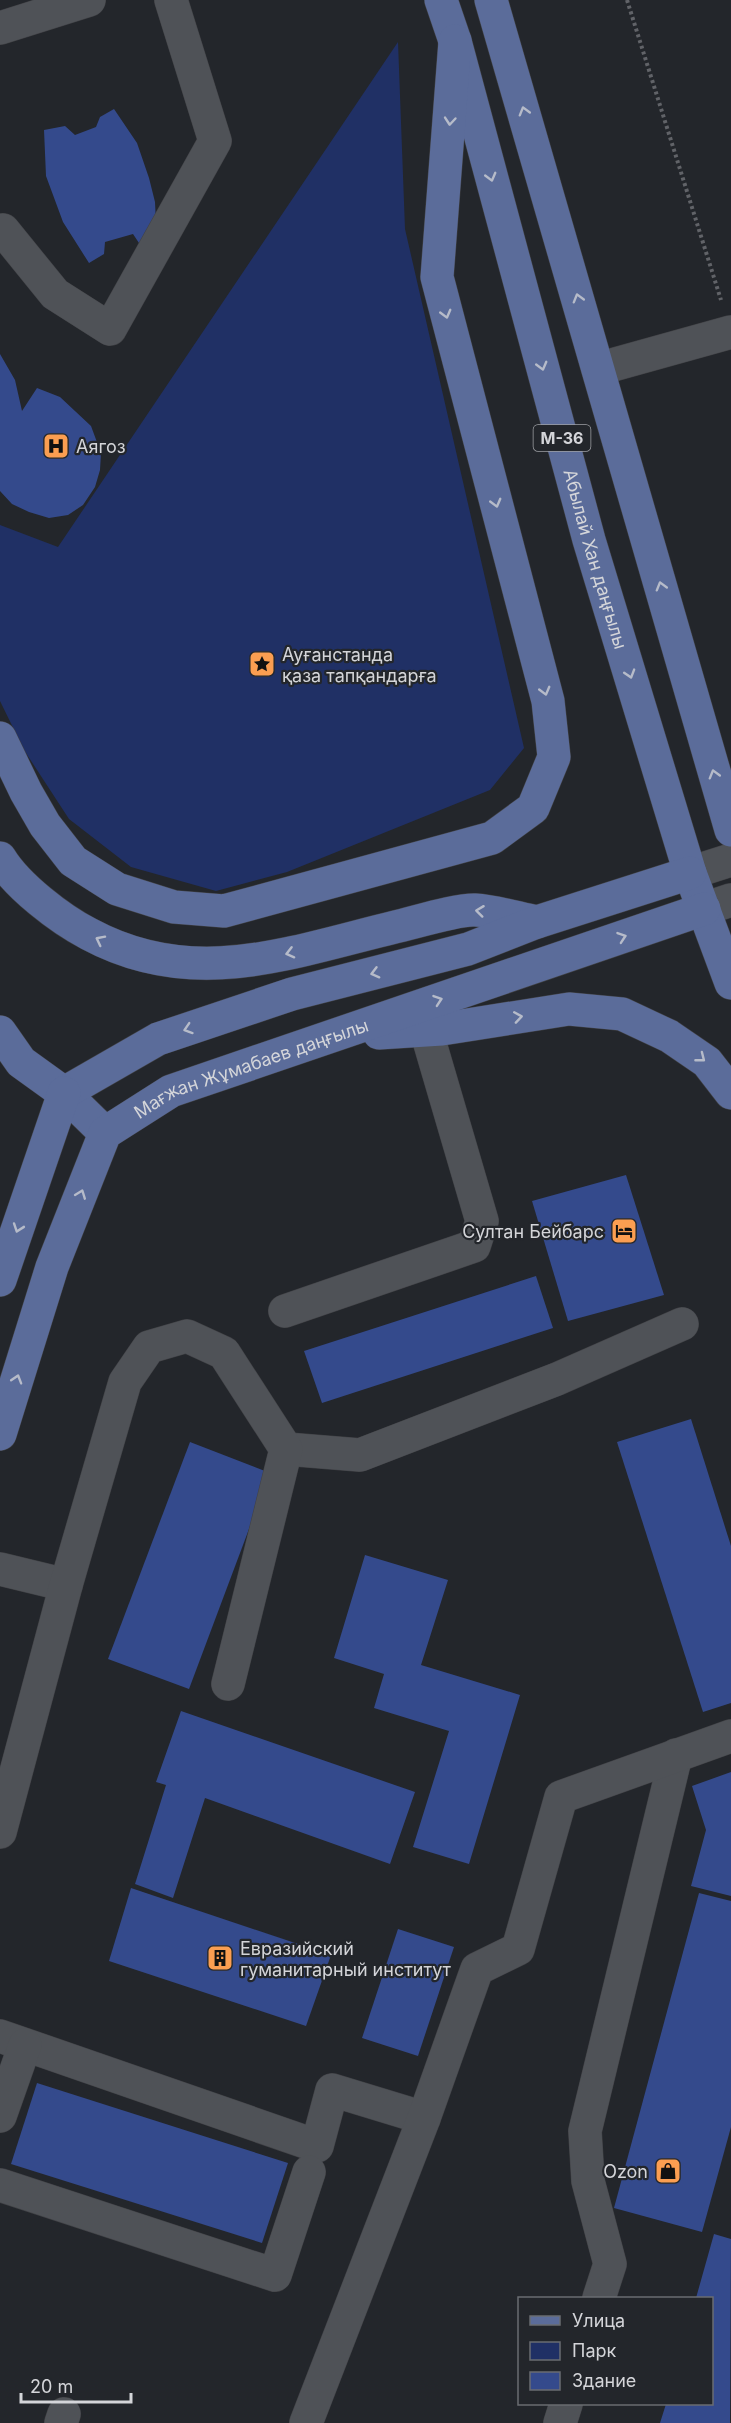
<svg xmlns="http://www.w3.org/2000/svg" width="731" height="2423" viewBox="0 0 731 2423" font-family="Inter,sans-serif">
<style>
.green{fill:#203065}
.building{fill:#344a8c}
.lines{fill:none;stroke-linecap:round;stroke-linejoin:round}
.minor-casing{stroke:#414246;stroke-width:34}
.major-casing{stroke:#414246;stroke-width:34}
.path{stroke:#616368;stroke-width:4;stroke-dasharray:3 3;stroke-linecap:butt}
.minor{stroke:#4f5257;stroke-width:33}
.major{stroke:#5b6c9a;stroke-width:33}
.oneway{stroke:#b6bbc9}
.labels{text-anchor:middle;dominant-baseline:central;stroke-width:4.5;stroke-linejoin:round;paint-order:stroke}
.shield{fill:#23262b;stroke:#9fa0a5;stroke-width:1.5}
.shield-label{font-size:16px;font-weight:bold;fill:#d4d5d9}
.poi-label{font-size:18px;fill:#d4d5d9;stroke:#23262b;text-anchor:start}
.street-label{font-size:18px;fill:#d4d5d9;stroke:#23262b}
</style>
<rect width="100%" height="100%" fill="#23262b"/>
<path class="green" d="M398 42 405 229 524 748 490 790 287 872 216 891 131 867 69 819 24 750 0 701V525L58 547Z"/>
<g class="building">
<path d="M114 109 137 143 149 178 155 202 157 244 141 246 133 234 105 242 104 254 89 263 63 222 46 176 44 130 65 126 75 135 96 127 100 117Z"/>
<path d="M0 354 15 380 22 411 37 388 60 397 91 426 101 453 100 470 95 487 83 505 68 515 49 518 29 512 12 504 0 491Z"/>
<path d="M626 1175 664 1295 568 1321 532 1201Z"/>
<path d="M536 1276 553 1328 322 1403 304 1351Z"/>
<path d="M691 1419 731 1546V1703L703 1712 617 1442Z"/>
<path d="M190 1442 270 1473 189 1689 108 1659Z"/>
<path d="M365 1555 448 1580 421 1665 520 1695 469 1864 413 1847 449 1731 374 1708 384 1674 334 1658Z"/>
<path d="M181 1711 415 1792 390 1864 205 1798 173 1898 135 1884 166 1785 156 1782Z"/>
<path d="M731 1772V1896L691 1886 706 1830 692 1786Z"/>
<path d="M131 1888 331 1955 306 2026 109 1961Z"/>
<path d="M699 1893 731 1901V2127L702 2232 614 2208Z"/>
<path d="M398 1929 454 1947 418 2056 362 2038Z"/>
<path d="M37 2083 288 2163 262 2243 11 2164Z"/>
<path d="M714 2234 731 2239 730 2423H660L666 2404H712V2298H696Z"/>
</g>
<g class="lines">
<g class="minor-casing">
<g id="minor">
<path d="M0 28 89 0"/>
<path d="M0 232 3 230 55 294 110 329 215 141 171 0"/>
<path d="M598 369 731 332"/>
<path d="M690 873 731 860"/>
<path d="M704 909 731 900"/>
<path d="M285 1311 474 1246 482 1221 426 1030"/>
<path d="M286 1449 360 1455 557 1379 682 1324"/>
<path d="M0 1569 66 1585"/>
<path d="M0 1832 66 1585 125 1382 149 1347 187 1336 224 1353 286 1449 228 1684"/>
<path d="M0 2036 317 2146 332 2090 424 2118"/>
<path d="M0 2116 25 2045"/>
<path d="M0 2185 275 2275 309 2172"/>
<path d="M599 2298 610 2264 588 2181 585 2131 676 1755"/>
<path d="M61 2423 64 2414"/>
<path d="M306 2423 424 2118 477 1969 518 1949 561 1797 731 1736"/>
<path d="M560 2423 566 2404"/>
</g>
</g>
<g class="major-casing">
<g id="major">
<path id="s1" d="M441 0 455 41 589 540 690 873 731 983"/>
<path d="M491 0 731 830"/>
<path d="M0 738 26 792 45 825 73 861 117 889 174 907 224 911 492 838 533 808 554 757 548 701 437 277 455 41"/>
<path d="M0 858C17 886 60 919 89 934 193 990 288 953 395 927 413 923 458 909 475 910 495 911 517 918 537 922"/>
<path d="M0 1032 21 1062 64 1093 105 1133"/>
<path d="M379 1033 442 1029 569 1009 622 1014 669 1036 707 1062 731 1093"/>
<path d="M64 1093 158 1039 292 994 468 949 537 922 690 873"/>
<path d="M0 1280 64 1093"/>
<path id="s2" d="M0 1434 52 1267 105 1133 171 1091 704 909"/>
</g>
</g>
<path class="path" d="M627 0 721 300"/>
<use href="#minor" class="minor"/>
<use href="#major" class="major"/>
</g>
<defs><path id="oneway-chevron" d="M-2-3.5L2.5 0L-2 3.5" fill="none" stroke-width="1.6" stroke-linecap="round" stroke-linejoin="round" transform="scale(1.5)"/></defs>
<g class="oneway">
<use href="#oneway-chevron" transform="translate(524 111) rotate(-106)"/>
<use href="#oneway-chevron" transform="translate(450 121) rotate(95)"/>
<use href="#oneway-chevron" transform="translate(491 177) rotate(75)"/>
<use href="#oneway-chevron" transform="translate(578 298) rotate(-106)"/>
<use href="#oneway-chevron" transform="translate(446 314) rotate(75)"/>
<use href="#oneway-chevron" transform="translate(542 366) rotate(75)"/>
<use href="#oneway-chevron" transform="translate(496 503) rotate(75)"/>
<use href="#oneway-chevron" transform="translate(661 586) rotate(-106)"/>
<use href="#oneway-chevron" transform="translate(630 674) rotate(73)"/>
<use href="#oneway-chevron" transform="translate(545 691) rotate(75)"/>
<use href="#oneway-chevron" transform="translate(714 774) rotate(-106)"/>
<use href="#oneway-chevron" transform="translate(480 911) rotate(-173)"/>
<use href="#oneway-chevron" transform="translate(622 937) rotate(-19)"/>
<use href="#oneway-chevron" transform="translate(100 940) rotate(-153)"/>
<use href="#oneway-chevron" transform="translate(290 953) rotate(166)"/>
<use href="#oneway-chevron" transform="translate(375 973) rotate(165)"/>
<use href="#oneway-chevron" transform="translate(438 1000) rotate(-19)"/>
<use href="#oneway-chevron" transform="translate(518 1017) rotate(-9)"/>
<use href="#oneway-chevron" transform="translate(188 1029) rotate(162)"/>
<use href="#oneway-chevron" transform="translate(701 1058) rotate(38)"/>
<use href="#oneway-chevron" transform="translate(81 1194) rotate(-69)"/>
<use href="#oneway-chevron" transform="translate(18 1228) rotate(109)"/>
<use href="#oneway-chevron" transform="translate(17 1379) rotate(-73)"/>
</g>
<defs>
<g id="hospital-square" transform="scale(1.35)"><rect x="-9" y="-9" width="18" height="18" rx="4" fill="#fb9e51" stroke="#23262b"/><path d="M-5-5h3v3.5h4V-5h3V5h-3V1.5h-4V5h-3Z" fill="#111"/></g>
<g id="sight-square" transform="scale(1.35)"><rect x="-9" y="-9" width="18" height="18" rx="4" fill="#fb9e51" stroke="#23262b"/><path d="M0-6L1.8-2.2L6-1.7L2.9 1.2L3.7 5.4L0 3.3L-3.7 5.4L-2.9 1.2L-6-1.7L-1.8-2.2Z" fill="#111"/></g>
<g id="hotel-square" transform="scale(1.35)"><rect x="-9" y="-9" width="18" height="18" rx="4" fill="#fb9e51" stroke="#23262b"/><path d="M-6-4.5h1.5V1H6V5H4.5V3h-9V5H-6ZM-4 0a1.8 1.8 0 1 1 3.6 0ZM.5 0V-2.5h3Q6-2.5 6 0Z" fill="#111"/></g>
<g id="building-square" transform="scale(1.35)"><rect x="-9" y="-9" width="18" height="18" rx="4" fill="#fb9e51" stroke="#23262b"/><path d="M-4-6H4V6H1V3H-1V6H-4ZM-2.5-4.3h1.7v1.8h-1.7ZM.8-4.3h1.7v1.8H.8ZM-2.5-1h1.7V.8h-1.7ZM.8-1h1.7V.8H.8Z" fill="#111"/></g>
<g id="shop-square" transform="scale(1.35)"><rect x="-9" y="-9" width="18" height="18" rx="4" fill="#fb9e51" stroke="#23262b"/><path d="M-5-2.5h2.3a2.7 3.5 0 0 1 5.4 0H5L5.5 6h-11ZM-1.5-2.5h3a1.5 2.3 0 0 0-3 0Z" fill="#111"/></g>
</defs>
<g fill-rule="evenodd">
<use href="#hospital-square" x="56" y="446"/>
<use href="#sight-square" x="262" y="664"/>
<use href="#hotel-square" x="624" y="1231"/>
<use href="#building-square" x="220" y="1958"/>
<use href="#shop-square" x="668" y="2171"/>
</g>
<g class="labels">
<rect class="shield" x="533.5" y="425" width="57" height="26" rx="4.5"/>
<g class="shield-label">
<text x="562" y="438">M-36</text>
</g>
<g class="poi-label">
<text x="76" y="446">Аягоз</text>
<text x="282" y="654">Ауғанстанда<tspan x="282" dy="21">қаза тапқандарға</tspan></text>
<text x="604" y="1231" text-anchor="end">Султан Бейбарс</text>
<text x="240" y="1948">Евразийский<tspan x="240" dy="21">гуманитарный институт</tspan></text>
<text x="648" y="2171" text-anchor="end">Ozon</text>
</g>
<g class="street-label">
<text stroke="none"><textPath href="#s1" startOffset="580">Абылай Хан даңғылы</textPath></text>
<text stroke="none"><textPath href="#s2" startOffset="480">Мағжан Жұмабаев даңғылы</textPath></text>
</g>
</g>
<rect x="518" y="2297" width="195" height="108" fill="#23262b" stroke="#6a6c71" stroke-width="1.5"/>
<rect x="530" y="2316" width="30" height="9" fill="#5b6c9a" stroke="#6a6c71" stroke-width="1.5"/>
<text x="572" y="2327" font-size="18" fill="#d4d5d9">Улица</text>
<rect x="530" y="2342" width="30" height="18" fill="#203065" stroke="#6a6c71" stroke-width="1.5"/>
<text x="572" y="2357" font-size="18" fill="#d4d5d9">Парк</text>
<rect x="530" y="2372" width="30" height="18" fill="#344a8c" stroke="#6a6c71" stroke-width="1.5"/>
<text x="572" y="2387" font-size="18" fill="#d4d5d9">Здание</text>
<path d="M21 2393v9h110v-9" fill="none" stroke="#d4d5d9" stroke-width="3"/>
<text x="30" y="2393" font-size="18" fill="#d4d5d9" stroke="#23262b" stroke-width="4.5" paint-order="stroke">20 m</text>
</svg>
